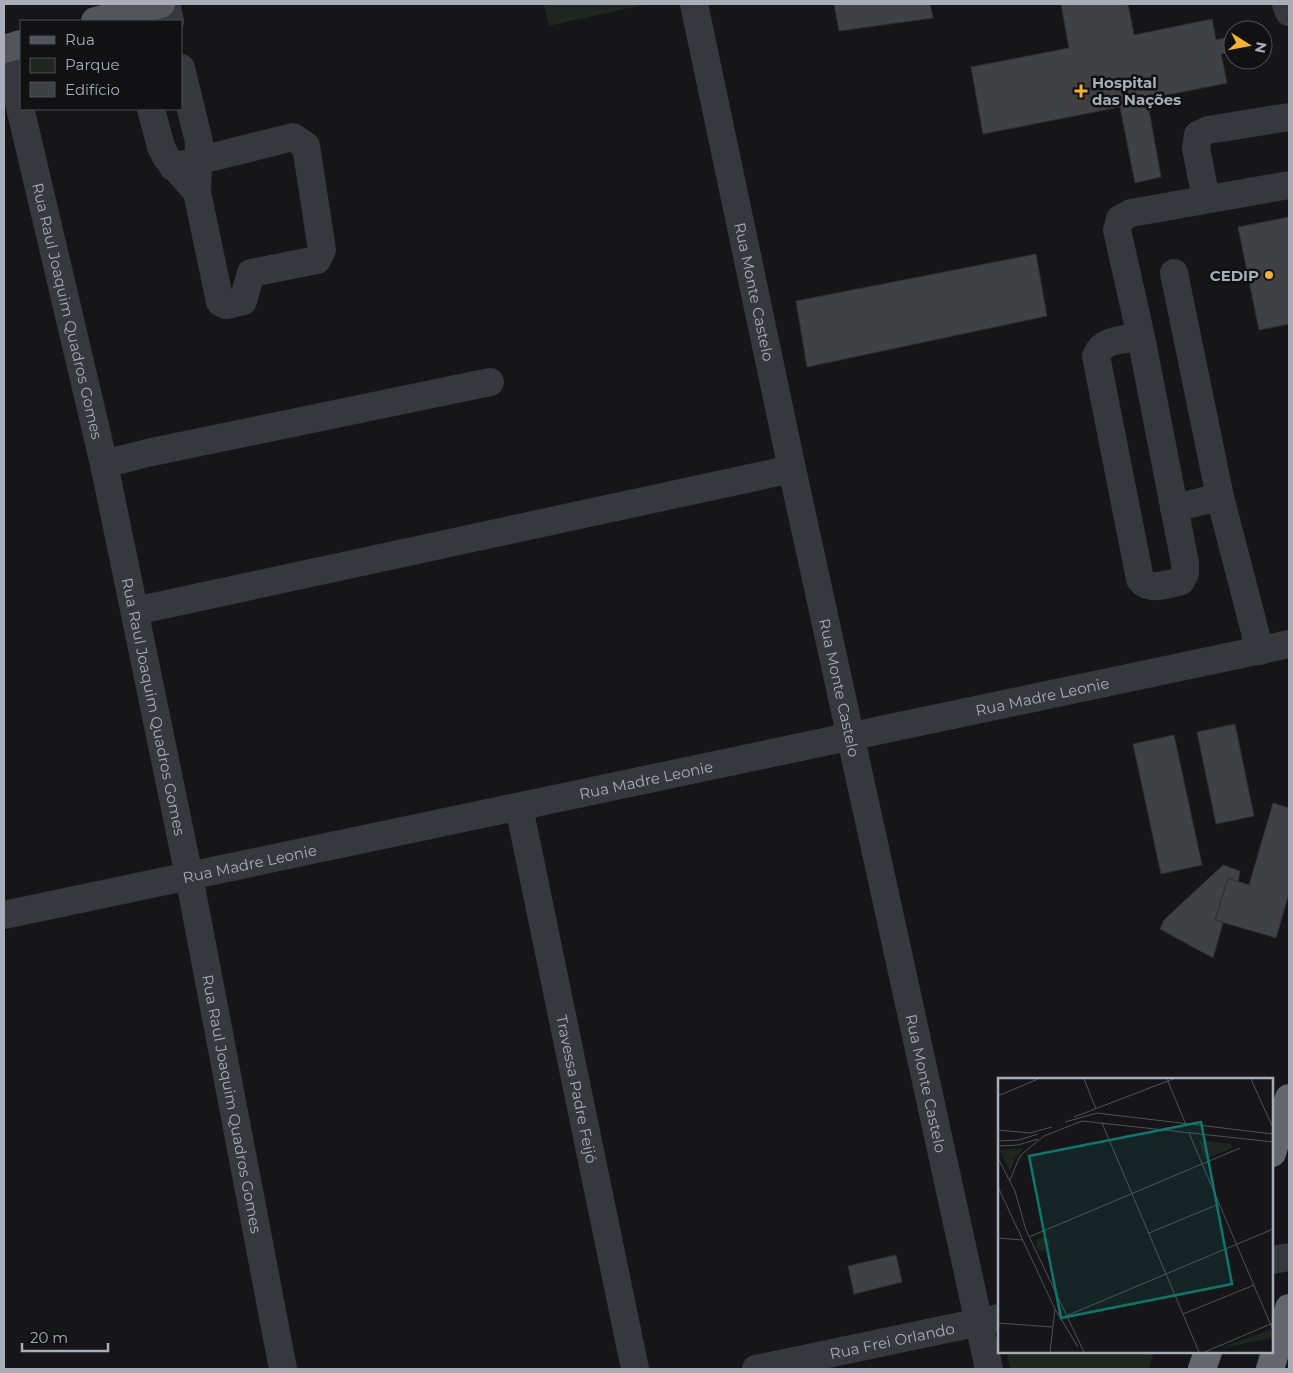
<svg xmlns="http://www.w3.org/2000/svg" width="1293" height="1373" viewBox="0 0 1293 1373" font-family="Montserrat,sans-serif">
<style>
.green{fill:#1e261f}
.building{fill:#404145;stroke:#303034}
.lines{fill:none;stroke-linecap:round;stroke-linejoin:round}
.minor{stroke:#37383d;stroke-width:28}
.major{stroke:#53555c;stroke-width:28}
.highway{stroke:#63666e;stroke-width:28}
.poi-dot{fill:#f2b134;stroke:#111113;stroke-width:2}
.labels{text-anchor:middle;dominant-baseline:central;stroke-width:5;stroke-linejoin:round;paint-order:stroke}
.poi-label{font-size:15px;font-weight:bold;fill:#a8adb8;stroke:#111113;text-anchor:start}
.street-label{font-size:15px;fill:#a8adb8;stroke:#111113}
.inset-road{fill:none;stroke:#505258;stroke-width:1}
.view{fill:#0f766e;fill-opacity:0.15;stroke:#0f766e;stroke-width:2.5}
.inset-edge{fill:none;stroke:#a8adb8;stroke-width:2.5}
</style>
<rect width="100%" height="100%" fill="#161618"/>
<g class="green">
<path d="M544 4H647L549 26Z"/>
<path d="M1007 1352H1154L1149 1369H1010Z"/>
</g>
<g class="building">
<path d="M834 4H930L933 18 839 31Z"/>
<path d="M1061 4H1128L1134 35 1212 19 1216 40 1233 36V52L1221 54 1227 83 1147 99 1161 177 1135 183 1120 107 983 134 971 67 1069 48Z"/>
<path d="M1289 217V324L1259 330 1238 227Z"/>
<path d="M1036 254 1047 316 807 367 796 301Z"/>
<path d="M1235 724 1254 816 1216 824 1197 732Z"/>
<path d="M1174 735 1202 865 1161 874 1133 744Z"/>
<path d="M1273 803 1289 808V893L1276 938 1215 920 1228 878 1249 885Z"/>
<path d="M1223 865 1240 871 1238 882 1228 878 1215 920 1223 923 1213 958 1160 929 1164 920Z"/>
<path d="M896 1255 902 1282 854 1294 848 1266Z"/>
</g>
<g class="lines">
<g class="minor">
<path d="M166 4 170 21"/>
<path id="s1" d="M694 4 792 469 989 1369"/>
<path d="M1286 4 1289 12"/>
<path id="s2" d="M6 48 104 464 189 876 283 1369"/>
<path d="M151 109 161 147 166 157 197 192 199 142 181 68"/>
<path d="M173 167 293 137 306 146 322 250 317 260 251 273 243 301 226 305 220 302 197 192"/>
<path d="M1206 199 1196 148 1198 135 1208 130 1289 117"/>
<path d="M1141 337C1123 340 1104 338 1096 356L1140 579C1149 592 1167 584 1181 581L1185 573V563L1141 337 1117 230 1120 219 1131 213 1289 185"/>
<path d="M104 464 147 453 490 382"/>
<path d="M1220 497 1260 651"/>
<path d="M1174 508 1220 497 1174 273"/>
<path d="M135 611 792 469"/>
<path id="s3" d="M519 807 635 1369"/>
<path id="s4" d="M4 915 1289 644"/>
<path d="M1272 1260 1289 1257"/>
<path id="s5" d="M756 1369 999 1318"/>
</g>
<g class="major">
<path d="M95 21 161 4"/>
<path d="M4 49 21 44"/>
</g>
<g class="highway">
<path d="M1272 1153 1289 1098"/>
<path d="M1202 1369 1208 1352"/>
<path d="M1270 1369 1289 1308"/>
</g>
</g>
<g class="poi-dot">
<path d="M1078.5 83.5h5v5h5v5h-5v5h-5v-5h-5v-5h5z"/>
<circle cx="1269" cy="275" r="5"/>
</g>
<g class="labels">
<g class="poi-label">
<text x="1092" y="82">Hospital<tspan x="1092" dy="17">das Nações</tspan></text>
<text x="1259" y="275" text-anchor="end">CEDIP</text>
</g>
<g class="street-label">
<text stroke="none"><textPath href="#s1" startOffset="294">Rua Monte Castelo</textPath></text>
<text stroke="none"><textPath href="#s2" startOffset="270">Rua Raul Joaquim Quadros Gomes</textPath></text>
<text stroke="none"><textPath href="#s1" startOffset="699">Rua Monte Castelo</textPath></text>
<text stroke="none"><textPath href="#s4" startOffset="1061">Rua Madre Leonie</textPath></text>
<text stroke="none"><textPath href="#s2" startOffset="675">Rua Raul Joaquim Quadros Gomes</textPath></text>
<text stroke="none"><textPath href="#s4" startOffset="656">Rua Madre Leonie</textPath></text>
<text stroke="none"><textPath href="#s4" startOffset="251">Rua Madre Leonie</textPath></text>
<text stroke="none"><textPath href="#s1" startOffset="1104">Rua Monte Castelo</textPath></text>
<text stroke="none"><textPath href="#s3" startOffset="288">Travessa Padre Feijó</textPath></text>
<text stroke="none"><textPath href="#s2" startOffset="1080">Rua Raul Joaquim Quadros Gomes</textPath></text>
<text stroke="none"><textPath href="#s5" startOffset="139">Rua Frei Orlando</textPath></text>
</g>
</g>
<g transform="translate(998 1078)">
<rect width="275" height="275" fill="#161618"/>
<path d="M201 62 233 66 234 70 207 81ZM26 70 17 80 12 93 1 72ZM38 166a7 7 0 1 1 14 0a7 7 0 1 1-14 0ZM273 251 275 260 223 270Z" fill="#1e261f"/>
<path class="inset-road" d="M86 1 98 31M169 1 188 47M253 1 275 50M0 18 40 1M76 39 175 1M67 44 99 35 275 56M104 45 201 274M0 52 32 55 54 49M191 55 275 252M0 63 21 62 40 56M0 68 20 67 40 61M0 80 17 113 28 152 86 274M12 102 22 78 36 66 46 58 84 43 275 64M0 109 57 231 80 269M151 155 221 126M31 159 242 70M0 160 24 162M185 236 256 207M68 238 275 151M0 245 54 249M52 274 57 231M207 274 275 245"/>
<path class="view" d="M203 44 234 206 63 240 31 78Z"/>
<rect width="275" height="275" class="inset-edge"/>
</g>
<rect width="1293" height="1373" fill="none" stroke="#a8adb8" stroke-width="10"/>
<rect x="20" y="20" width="162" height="90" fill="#111113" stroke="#4d4f55"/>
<rect x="30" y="36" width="25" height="8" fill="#53555c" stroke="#4d4f55"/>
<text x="65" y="45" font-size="15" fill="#a8adb8">Rua</text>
<rect x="30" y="58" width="25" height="15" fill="#1e261f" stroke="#4d4f55"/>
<text x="65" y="70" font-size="15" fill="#a8adb8">Parque</text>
<rect x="30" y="82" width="25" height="15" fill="#404145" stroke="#4d4f55"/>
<text x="65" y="95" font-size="15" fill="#a8adb8">Edifício</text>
<g transform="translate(1248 45) rotate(101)"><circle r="24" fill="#111113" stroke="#4d4f55"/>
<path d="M0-4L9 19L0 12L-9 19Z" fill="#f2b134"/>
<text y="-8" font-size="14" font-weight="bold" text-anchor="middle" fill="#a8adb8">N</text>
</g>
<path d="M22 1343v8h86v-8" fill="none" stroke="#a8adb8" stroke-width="2.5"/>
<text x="30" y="1343" font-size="15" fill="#a8adb8" stroke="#111113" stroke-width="4" paint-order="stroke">20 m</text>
</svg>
